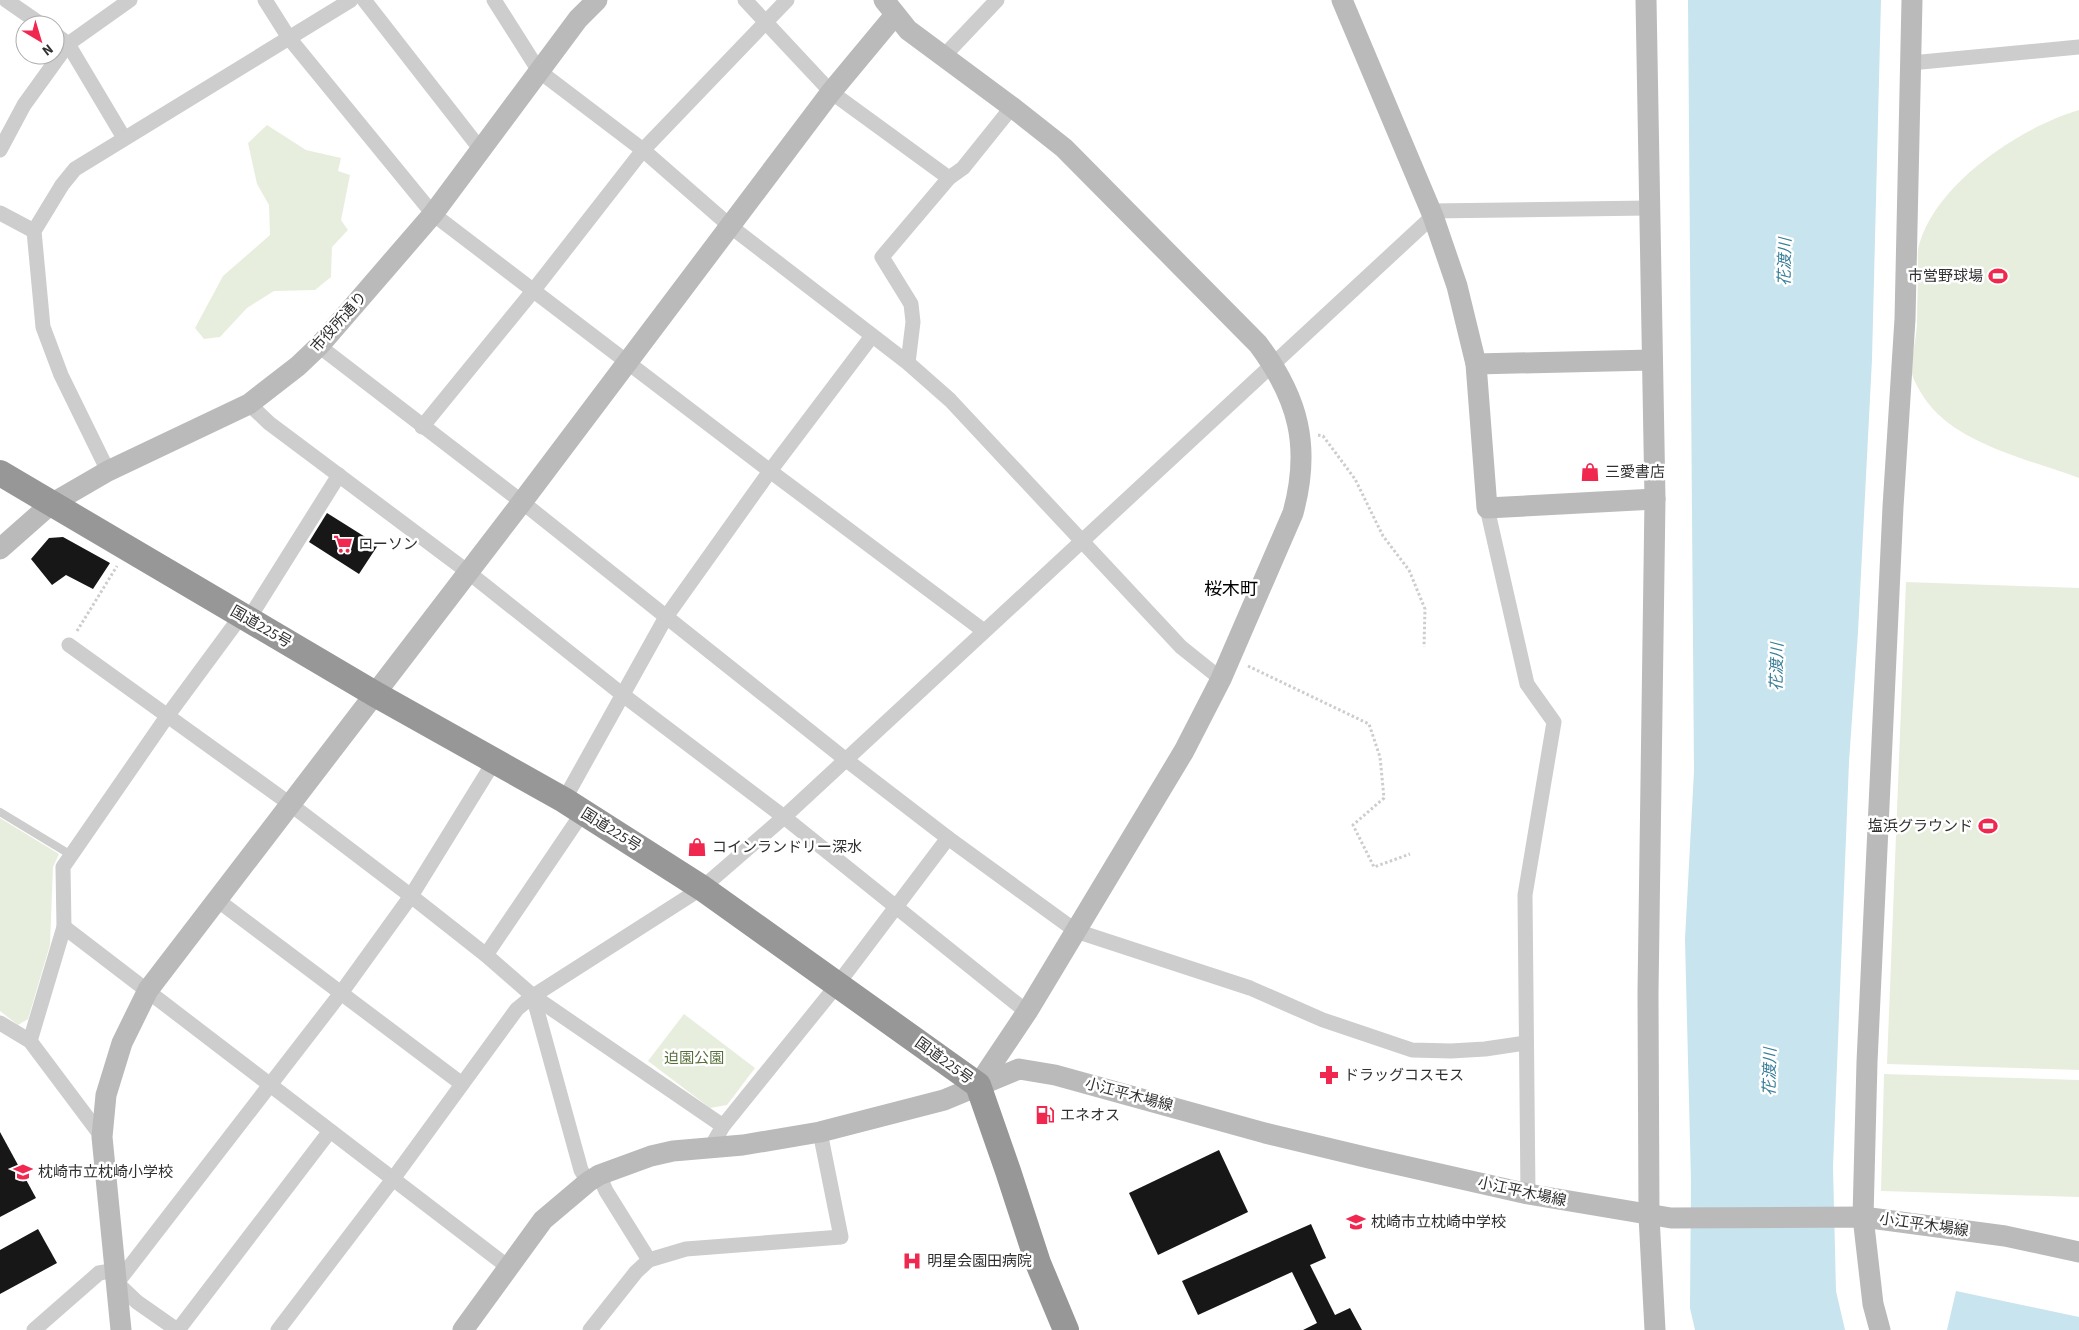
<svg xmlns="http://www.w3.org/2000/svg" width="2079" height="1330" viewBox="0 0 2079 1330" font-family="'Source Sans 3','Noto Sans JP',sans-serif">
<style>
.green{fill:#e8eedd}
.water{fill:#c8e4ee}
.building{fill:#171717}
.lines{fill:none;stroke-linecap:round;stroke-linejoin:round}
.path{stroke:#cdcdcd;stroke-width:3;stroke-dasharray:2.5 2.5;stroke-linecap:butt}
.lane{stroke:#cdcdcd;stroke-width:8}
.street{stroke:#cdcdcd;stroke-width:15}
.secondary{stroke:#bababa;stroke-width:21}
.highway{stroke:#979797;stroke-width:26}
.labels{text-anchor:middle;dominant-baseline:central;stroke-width:5;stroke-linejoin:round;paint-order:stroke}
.poi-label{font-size:15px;fill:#303030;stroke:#fff;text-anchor:start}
.street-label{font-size:15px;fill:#303030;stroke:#fff}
.park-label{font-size:15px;fill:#596f3a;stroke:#fff}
.water-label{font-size:16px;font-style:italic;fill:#387e98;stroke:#fff}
.quarter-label{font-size:18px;fill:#000;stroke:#fff}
</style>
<rect width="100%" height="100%" fill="#fff"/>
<g class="green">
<path d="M2079 110V478C2031 460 1960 445 1928 403 1924 398 1912 379 1912 373 1911 358 1916 340 1917 324 1917 305 1918 286 1918 267 1918 260 1917 251 1919 245 1936 183 2021 127 2079 110Z"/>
<path d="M267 125 306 150 341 158 338 171 350 175 341 220 348 230 332 247 331 277 315 290 274 291 247 308 220 337 204 339 195 328 223 276 270 235 269 205 257 184 248 143Z"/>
<path d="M1906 582 2079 588V1070L1887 1064Z"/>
<path d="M0 818 59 854 53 867 50 945 28 1019 18 1025 0 1011Z"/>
<path d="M684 1014 755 1068 727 1105 710 1108 648 1061Z"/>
<path d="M1884 1074 2079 1080V1197L1881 1191Z"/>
</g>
<g class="water">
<path d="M1688 0H1881L1872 359 1858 632 1849 762 1833 1167 1836 1291 1845 1330H1695L1690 1308 1691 1181 1685 939 1694 771Z"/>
<path d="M1956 1291 2079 1317V1330H1947Z"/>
</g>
<g class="building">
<path d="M327 513 378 545 359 574 309 542Z"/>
<path d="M63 537 110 563 93 589 66 575 52 585 31 559 49 538Z"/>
<path d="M0 1132 36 1198 0 1217Z"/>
<path d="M1219 1150 1248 1212 1158 1255 1129 1193Z"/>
<path d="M1311 1224 1326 1258 1310 1265 1335 1315 1350 1308 1362 1330H1303L1317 1323 1292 1272 1198 1315 1182 1281Z"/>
<path d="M38 1229 57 1263 0 1294V1250Z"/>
</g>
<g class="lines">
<g class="path">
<path d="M1318 435 1323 436 1355 479 1383 536 1409 570 1425 609 1424 647"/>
<path d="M77 631 117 566"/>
<path d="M1248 666 1369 724 1380 757 1384 798 1353 825 1374 867 1410 854"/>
</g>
<path class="lane" d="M0 812 71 855"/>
<g class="street">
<path d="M6 0 42 25"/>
<path d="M265 0 289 38 433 214 770 471 984 631"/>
<path d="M364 0 481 150"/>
<path d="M494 0 539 71 643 150 730 226 908 363 950 400 1181 647 1221 679"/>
<path d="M745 0 831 92 949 178"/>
<path d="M55 34 68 44 124 138"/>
<path d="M943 57 997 0"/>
<path d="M1911 63 2079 47"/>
<path d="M0 150 24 105 68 44 130 0"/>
<path d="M1431 211 1649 208"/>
<path d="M0 213 34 231"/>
<path d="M319 346 522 502 845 759 948 838 1076 931 1250 988 1323 1020 1412 1050 1451 1051 1485 1049 1526 1043"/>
<path d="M908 363 913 322 911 304 882 257 949 178 963 168 1012 107"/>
<path d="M249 404 269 423 468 572 623 695 784 817 1027 1012"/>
<path d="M422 427 533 291 643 150 787 0"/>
<path d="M108 471 61 375 43 327 34 231 62 185 75 169 351 0"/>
<path d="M1487 508 1527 684 1554 722 1525 895 1528 1194"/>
<path d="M248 620 339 475"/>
<path d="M69 645 290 804 411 896 486 955 533 996 723 1126"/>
<path d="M564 800 666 617 770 471 872 336"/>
<path d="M216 899 462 1084"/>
<path d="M64 927 508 1267"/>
<path d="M486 955 583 812"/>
<path d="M533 996 581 1170 588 1182"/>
<path d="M0 1023 30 1041 102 1137"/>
<path d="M30 1041 64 927 63 867 168 715 241 616"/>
<path d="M711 1147 723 1126 837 985 948 838"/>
<path d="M599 1175 606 1191 649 1260"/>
<path d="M34 1330 99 1273 116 1270"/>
<path d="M177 1330 137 1302 117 1283 341 993 411 896 495 760"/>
<path d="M178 1330 330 1131"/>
<path d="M278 1330 393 1179 517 1009 533 996 702 888 784 817 1433 216"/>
<path d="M590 1330 636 1272 649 1260 686 1249 841 1237 820 1132"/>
</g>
<g class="secondary">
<path d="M884 0 908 30 1012 107 1064 148 1258 344C1299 399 1311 447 1293 513L1221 679 1184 751 1027 1012 978 1085"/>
<path d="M1342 0 1433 216 1457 286 1476 364 1487 508 1655 499"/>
<path d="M1646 0 1655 499 1648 993 1649 1216 1655 1330"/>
<path d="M1476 364 1652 360"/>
<path d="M0 549 51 504 108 471 249 404 298 366 319 346 433 214 578 19 597 0"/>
<path d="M121 1330 102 1137 106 1095 122 1043 148 990 522 502 831 92 895 15"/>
<path d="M463 1330 543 1220 588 1182 599 1175 651 1156 673 1151 743 1145 820 1132 944 1100 1019 1069 1055 1075 1265 1133 1369 1158 1528 1194 1671 1218 1863 1217 2005 1236 2079 1252"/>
<path d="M1880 1330 1873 1304 1863 1217 1867 1062 1893 507 1905 319 1912 0"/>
</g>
<path class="highway" d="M0 473 375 694 564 800 702 888 978 1085 1008 1171 1038 1263 1066 1330"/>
</g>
<defs>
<g id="stadium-bare" transform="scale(1.5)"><path d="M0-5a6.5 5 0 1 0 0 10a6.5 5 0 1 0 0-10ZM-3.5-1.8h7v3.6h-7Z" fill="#f02850" stroke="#fff" stroke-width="2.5" paint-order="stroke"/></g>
<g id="shop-bare" transform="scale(1.5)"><path d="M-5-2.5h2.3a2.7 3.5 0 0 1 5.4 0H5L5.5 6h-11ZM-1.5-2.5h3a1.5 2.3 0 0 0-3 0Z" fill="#f02850" stroke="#fff" stroke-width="2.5" paint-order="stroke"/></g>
<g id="supermarket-bare" transform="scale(1.5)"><path d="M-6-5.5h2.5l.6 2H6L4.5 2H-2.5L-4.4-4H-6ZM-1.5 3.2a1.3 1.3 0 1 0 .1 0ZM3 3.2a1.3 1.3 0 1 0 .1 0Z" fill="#f02850" stroke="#fff" stroke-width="2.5" paint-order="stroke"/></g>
<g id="pharmacy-bare" transform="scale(1.5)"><path d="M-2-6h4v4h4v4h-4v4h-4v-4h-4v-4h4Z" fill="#f02850" stroke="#fff" stroke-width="2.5" paint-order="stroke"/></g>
<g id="fuel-bare" transform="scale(1.5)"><path d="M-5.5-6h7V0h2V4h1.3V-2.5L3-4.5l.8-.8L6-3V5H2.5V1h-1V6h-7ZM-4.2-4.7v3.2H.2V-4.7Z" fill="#f02850" stroke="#fff" stroke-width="2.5" paint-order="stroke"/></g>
<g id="school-bare" transform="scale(1.5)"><path d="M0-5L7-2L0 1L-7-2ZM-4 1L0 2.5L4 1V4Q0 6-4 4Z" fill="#f02850" stroke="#fff" stroke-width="2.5" paint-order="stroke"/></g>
<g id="hospital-bare" transform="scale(1.5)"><path d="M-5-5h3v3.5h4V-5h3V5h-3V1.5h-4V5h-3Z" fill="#f02850" stroke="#fff" stroke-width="2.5" paint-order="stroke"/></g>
</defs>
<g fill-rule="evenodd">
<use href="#stadium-bare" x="1998" y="276"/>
<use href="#shop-bare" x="1590" y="472"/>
<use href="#supermarket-bare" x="343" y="544"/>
<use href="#stadium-bare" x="1988" y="826"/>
<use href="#shop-bare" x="697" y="847"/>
<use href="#pharmacy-bare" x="1329" y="1075"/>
<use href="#fuel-bare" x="1045" y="1115"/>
<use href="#school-bare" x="23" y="1172"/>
<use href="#school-bare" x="1356" y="1222"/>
<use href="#hospital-bare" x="912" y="1261"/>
</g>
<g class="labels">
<g class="poi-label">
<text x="1983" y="276" text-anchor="end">市営野球場</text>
<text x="1605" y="472">三愛書店</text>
<text x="358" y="544">ローソン</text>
<text x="1973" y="826" text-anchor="end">塩浜グラウンド</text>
<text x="712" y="847">コインランドリー深水</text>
<text x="1344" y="1075">ドラッグコスモス</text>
<text x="1060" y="1115">エネオス</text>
<text x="38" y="1172">枕崎市立枕崎小学校</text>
<text x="1371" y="1222">枕崎市立枕崎中学校</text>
<text x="927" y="1261">明星会園田病院</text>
</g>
<g class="street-label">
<text transform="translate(339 322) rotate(-48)">市役所通り</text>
<text transform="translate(261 627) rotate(30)">国道225号</text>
<text transform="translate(611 830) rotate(32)">国道225号</text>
<text transform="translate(944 1061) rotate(36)">国道225号</text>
<text transform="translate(1129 1095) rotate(15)">小江平木場線</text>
<text transform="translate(1522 1192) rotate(12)">小江平木場線</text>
<text transform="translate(1924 1225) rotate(8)">小江平木場線</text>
</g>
<g class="park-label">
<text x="694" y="1058">迫園公園</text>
</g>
<g class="water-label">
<text transform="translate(1785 262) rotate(-89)">花渡川</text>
<text transform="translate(1777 667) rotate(-89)">花渡川</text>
<text transform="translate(1770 1072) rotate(-89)">花渡川</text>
</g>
<g class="quarter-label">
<text x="1231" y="589">桜木町</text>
</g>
</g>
<g transform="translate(40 40) rotate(142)"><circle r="24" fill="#ffffff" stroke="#acacac"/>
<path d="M0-4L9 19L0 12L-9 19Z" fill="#f02850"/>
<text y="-8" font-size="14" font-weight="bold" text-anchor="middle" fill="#303030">N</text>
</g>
</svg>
